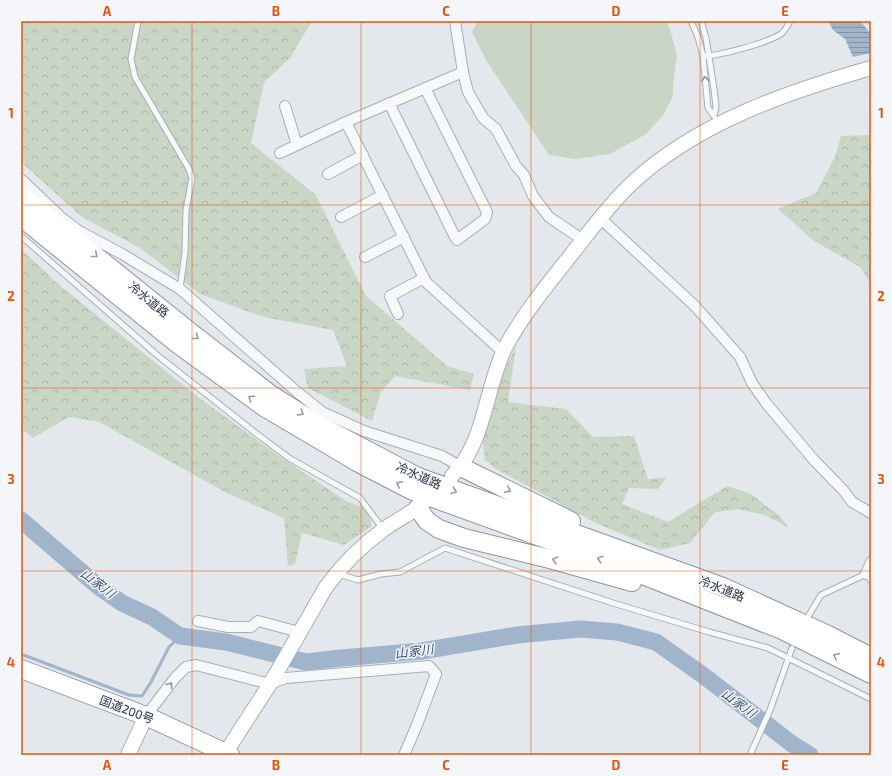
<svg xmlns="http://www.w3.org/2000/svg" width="892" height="776" viewBox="0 0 892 776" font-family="'Exo 2','Noto Sans JP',sans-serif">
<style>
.forest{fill:url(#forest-crowns)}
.green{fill:#c9d5c5}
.water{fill:url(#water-rules)}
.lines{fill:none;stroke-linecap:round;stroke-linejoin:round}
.stream{stroke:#a0b5cb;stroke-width:3}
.river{stroke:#a0b5cb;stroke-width:17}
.lane-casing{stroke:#a9aeb6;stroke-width:7}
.street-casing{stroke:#a9aeb6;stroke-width:12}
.secondary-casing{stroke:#a9aeb6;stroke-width:16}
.highway-casing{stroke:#8c94a2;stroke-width:20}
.lane{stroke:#f7f8fa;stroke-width:5}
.street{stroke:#f7f8fa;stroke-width:10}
.secondary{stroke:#fff;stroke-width:14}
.highway{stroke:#fff;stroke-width:18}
.oneway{stroke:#92969f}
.oneway2{stroke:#969aa2}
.grid{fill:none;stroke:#df570f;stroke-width:1;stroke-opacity:0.55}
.labels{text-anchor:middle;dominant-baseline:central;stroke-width:3;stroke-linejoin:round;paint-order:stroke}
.street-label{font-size:12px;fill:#2c3544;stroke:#f4f6f9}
.water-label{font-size:13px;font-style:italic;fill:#365378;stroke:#f4f6f9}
.neatline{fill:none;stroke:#df570f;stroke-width:1.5}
.grid-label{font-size:13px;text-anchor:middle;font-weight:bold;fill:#df570f}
</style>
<defs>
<pattern id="forest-crowns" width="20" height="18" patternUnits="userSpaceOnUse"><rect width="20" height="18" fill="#c9d5c5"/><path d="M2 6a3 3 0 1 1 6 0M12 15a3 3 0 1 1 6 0" fill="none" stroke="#adb7aa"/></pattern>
<pattern id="water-rules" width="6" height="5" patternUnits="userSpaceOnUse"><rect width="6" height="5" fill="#a0b5cb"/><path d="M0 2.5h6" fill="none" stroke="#8394a6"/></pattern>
</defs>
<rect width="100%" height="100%" fill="#e4e7ec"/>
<g class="forest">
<path d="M21 21H312L290 58 264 82 251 143 316 195 366 296 447 366 474 374 470 390 395 376 381 392 372 421 308 388 304 369 347 366 333 330 264 317 200 294 140 248 82 217 21 162Z"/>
<path d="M871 135V284L860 267 814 241 778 209 816 193 835 157 841 136Z"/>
<path d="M21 249 58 284 198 397 279 456 346 501 367 509 372 526 344 545 302 533 295 564 288 566 284 518 225 492 99 422 69 417 33 438 21 428Z"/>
<path d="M516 347 508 402 566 409 593 437 634 436 648 479 667 477 658 489 629 488 622 504 668 522 727 486 751 494 781 517 788 527 764 515 738 509 715 512 690 543 660 550 596 523 496 469 485 460 482 436 492 393Z"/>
</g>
<path class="green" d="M478 21H666L670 29 677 55 673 86V96L664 114 646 134 610 154 575 159 549 155 486 60 472 32Z"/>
<path class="water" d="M828 21H860L861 22 871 34V53L853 57 845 39 833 30Z"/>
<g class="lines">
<path class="stream" d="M21 654 129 695 142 696 151 682 169 647 180 636"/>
<path class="river" d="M21 520 99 587 122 603 152 617 180 636 226 642 306 662 341 658 422 651 517 635 580 629 617 632 656 642 704 676 792 744 810 755"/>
<g class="lane-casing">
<g id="lane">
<path d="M138 21 131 59 135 77 189 169 192 178 186 210 185 252 180 289"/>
<path d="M691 21 698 37 703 56 708 108 714 116"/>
<path d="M701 21 706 38 714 89 716 107 714 116"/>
<path d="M703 56C719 56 767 43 781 34 785 31 788 25 790 21"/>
<path d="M21 236 157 355 253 431 289 458 360 498 383 529"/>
<path d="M339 574 358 580 381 574 400 572 445 548 613 603 709 632 768 648 871 699"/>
<path d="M809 615 821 595 866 574 871 581"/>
<path d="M750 755 770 710 792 648"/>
</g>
</g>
<g class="street-casing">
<g id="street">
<path d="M455 21 463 72 468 92 483 118 496 129 516 166 524 175 533 196 549 217 583 240"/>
<path d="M389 103 455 237 457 240 485 219 486 217 487 212 425 88"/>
<path d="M285 106 297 145"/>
<path d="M346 122 426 282 503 352"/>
<path d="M280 153 346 122 463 72"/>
<path d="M328 174 363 155"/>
<path d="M21 179 62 218 79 231 122 254 180 289 296 391 322 412 364 431 442 456 461 467"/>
<path d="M341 217 383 195"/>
<path d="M600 218 695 306 740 357 752 383 766 403 813 459 844 491 852 502 871 513"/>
<path d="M365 257 404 237"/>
<path d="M398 314 390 296 424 278"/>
<path d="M866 574 871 562"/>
<path d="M198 621 228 627H251L258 621 299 632"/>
<path d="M146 716 175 678 186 667 196 665 270 684 286 678 429 666 436 674 417 725 404 755"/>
</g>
</g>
<g class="secondary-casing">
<g id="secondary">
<path d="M452 476C486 442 485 387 506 346 524 313 548 284 571 255 590 231 608 206 631 184 696 123 787 92 871 68"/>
<path d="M226 752 270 684 326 587C342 565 361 546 383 530 396 520 411 514 423 503"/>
<path d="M128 755 146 716"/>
</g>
</g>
<g class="highway-casing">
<g id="highway">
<path d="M21 196 189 331 270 394 319 425 418 477 723 587 828 635 871 657"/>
<path d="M21 217 179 345 264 407 357 462 411 490 612 563 782 630 871 674"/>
<path d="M461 467 571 521"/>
<path d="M418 508 427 521 439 529 464 538 550 559 632 582"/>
<path d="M21 669 146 716 230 755"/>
</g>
</g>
<use href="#lane" class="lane"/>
<use href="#street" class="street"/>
<use href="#secondary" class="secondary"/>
<use href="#highway" class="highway"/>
</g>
<defs><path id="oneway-chevron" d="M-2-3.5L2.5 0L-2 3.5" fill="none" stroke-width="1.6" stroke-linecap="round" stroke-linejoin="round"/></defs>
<g class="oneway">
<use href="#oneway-chevron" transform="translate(705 79) rotate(-96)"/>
<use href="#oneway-chevron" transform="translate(170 685) rotate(-52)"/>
</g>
<g class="oneway2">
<use href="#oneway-chevron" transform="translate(95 255) rotate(39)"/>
<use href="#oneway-chevron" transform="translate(196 337) rotate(38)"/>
<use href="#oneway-chevron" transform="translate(251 398) rotate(-144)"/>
<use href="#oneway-chevron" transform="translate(301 413) rotate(32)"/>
<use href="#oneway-chevron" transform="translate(399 484) rotate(-153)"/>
<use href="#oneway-chevron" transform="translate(508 490) rotate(27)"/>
<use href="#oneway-chevron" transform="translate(454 491) rotate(20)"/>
<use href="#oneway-chevron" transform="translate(600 559) rotate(-161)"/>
<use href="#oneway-chevron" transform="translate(555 560) rotate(-165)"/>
<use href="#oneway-chevron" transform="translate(836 656) rotate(-154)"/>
</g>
<path class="grid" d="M192 21V755M361 21V755M531 21V755M700 21V755M21 205H871M21 388H871M21 571H871"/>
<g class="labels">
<g class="street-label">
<text transform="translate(149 299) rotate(39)">冷水道路</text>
<text transform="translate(419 475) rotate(24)">冷水道路</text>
<text transform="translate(722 588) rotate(22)">冷水道路</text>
<text transform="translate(127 709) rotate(21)">国道200号</text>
</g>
<g class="water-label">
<text transform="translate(98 583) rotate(37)">山家川</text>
<text transform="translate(414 651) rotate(-7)">山家川</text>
<text transform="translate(739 703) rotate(36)">山家川</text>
</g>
</g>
<rect width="892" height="776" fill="none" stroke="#f4f6f9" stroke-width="44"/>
<rect x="22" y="22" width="848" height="732" class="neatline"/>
<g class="grid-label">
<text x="107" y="16">A</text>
<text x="276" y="16">B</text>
<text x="446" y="16">C</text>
<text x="616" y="16">D</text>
<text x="785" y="16">E</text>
<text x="11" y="118">1</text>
<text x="881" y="118">1</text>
<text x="11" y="301">2</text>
<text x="881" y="301">2</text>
<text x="11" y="484">3</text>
<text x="881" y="484">3</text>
<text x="11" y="667">4</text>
<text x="881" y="667">4</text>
<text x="107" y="770">A</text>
<text x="276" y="770">B</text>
<text x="446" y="770">C</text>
<text x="616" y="770">D</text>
<text x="785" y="770">E</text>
</g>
</svg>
